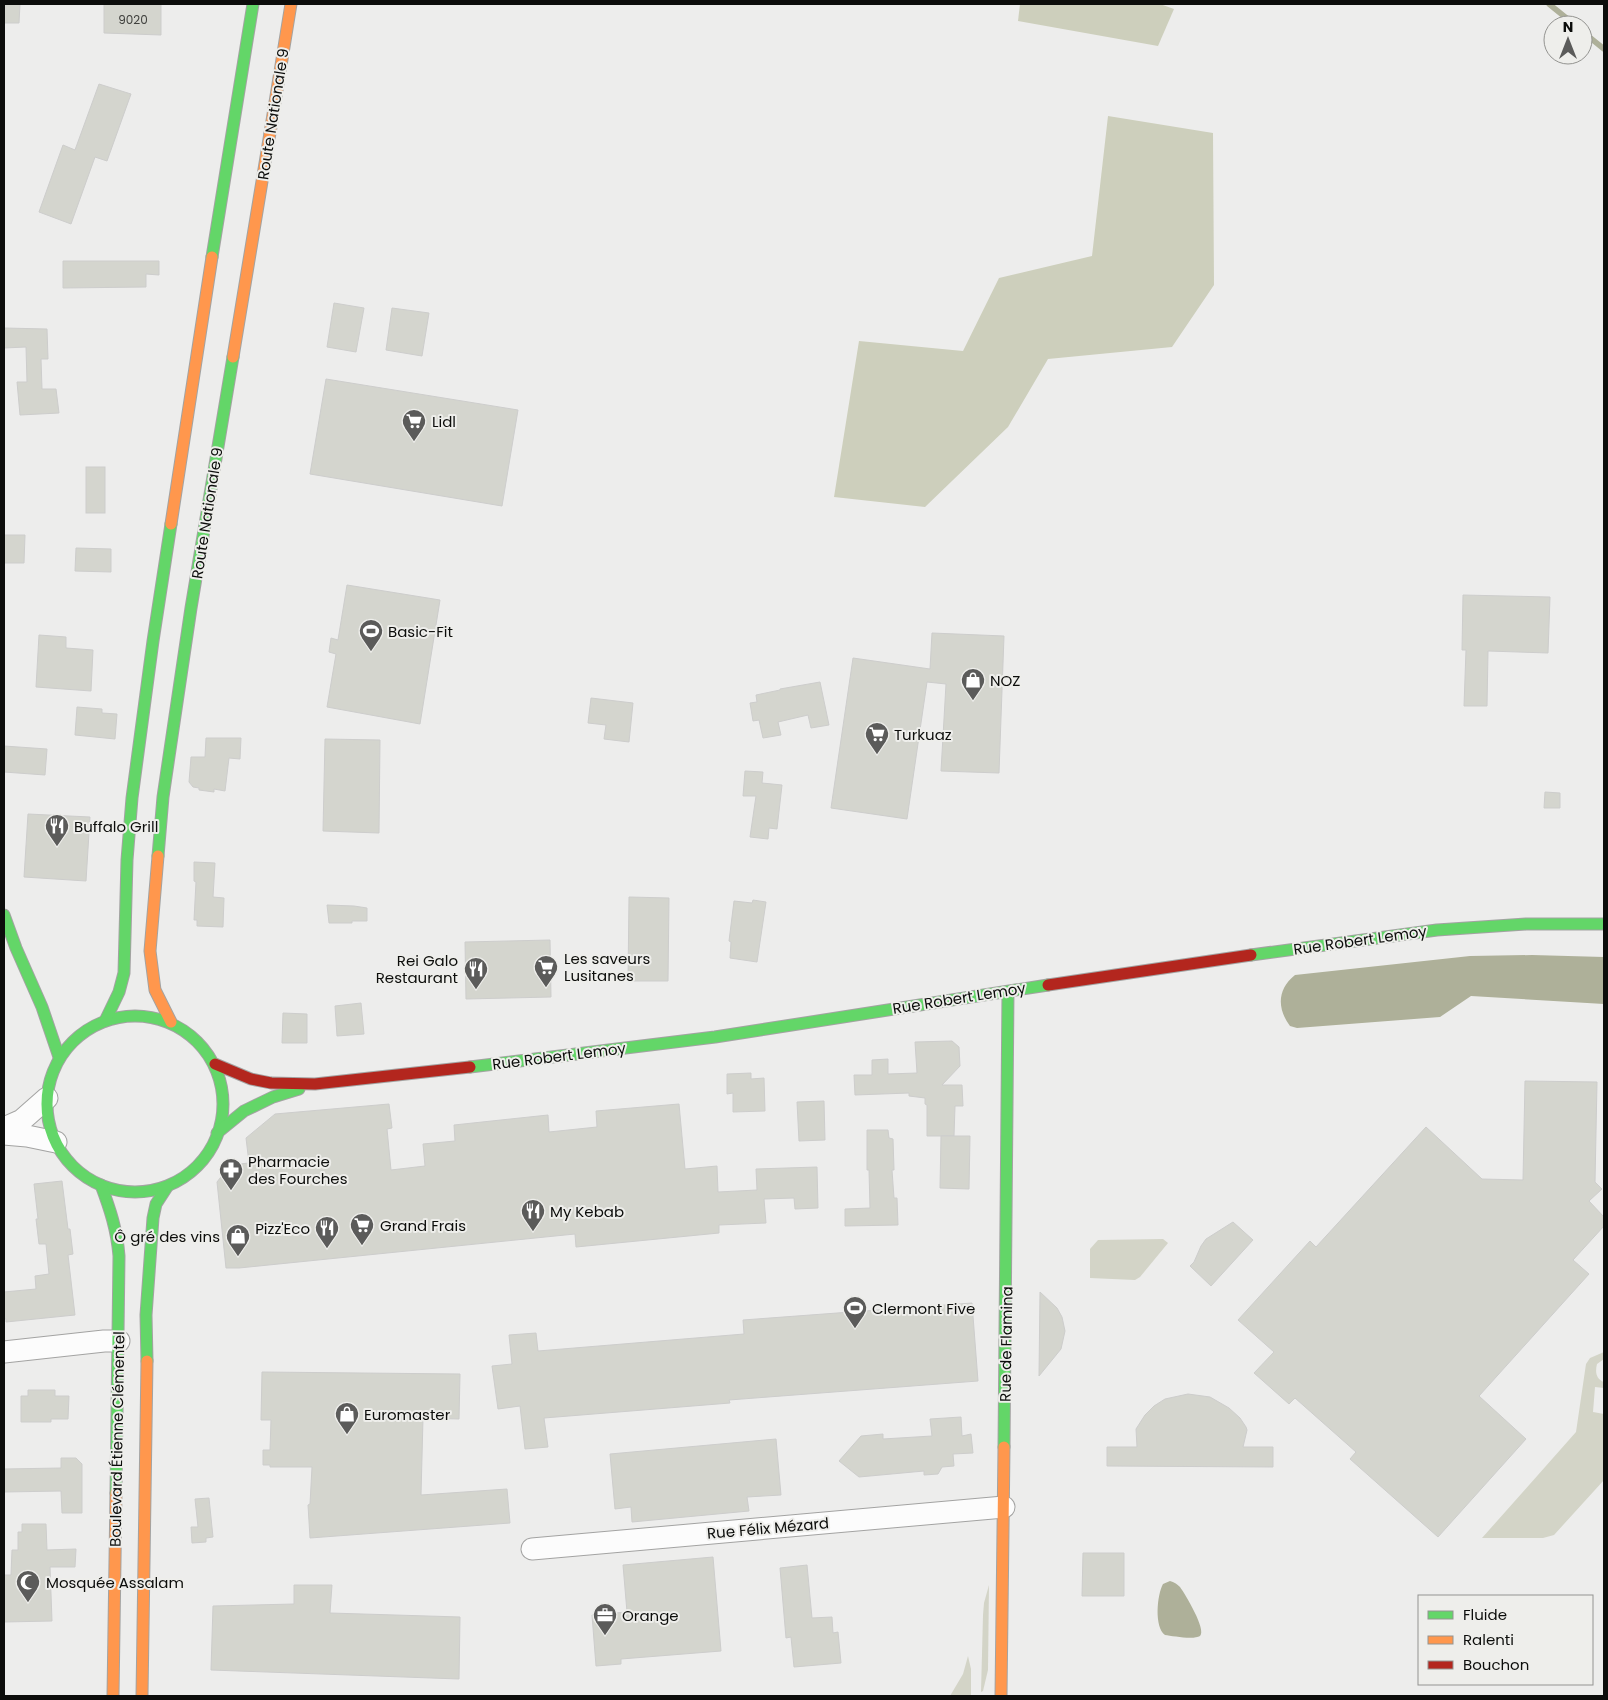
<svg xmlns="http://www.w3.org/2000/svg" width="1608" height="1700" viewBox="0 0 1608 1700" font-family="Poppins,sans-serif">
<style>
.green{fill:#d3d4c7}
.forest{fill:#cdcfbc}
.water{fill:#aeb099}
.lines{fill:none;stroke-linecap:round;stroke-linejoin:round}
.stream{stroke:#aeb099;stroke-width:5.5}
.building{fill:#d4d5ce;stroke:#cdcdcc}
.street-casing{stroke:#a3a3a2;stroke-width:23}
.fast-casing{stroke:#a3a3a2;stroke-width:13}
.slow-casing{stroke:#a3a3a2;stroke-width:13}
.jam-casing{stroke:#a3a3a2;stroke-width:13}
.street{stroke:#fcfcfc;stroke-width:21}
.fast{stroke:#63d668;stroke-width:11}
.slow{stroke:#ff974d;stroke-width:11}
.jam{stroke:#b3261e;stroke-width:11}
.labels{text-anchor:middle;dominant-baseline:central;stroke-width:4;stroke-linejoin:round;paint-order:stroke}
.number-label{font-size:12px;fill:#40413e}
.street-label{font-size:15px;fill:#0c0d0b;stroke:#eeeeeb}
.poi-label{font-size:15px;fill:#0c0d0b;stroke:#eeeeeb;text-anchor:start}
</style>
<rect width="100%" height="100%" fill="#ededec"/>
<g class="green">
<path d="M1163 1239 1168 1243 1140 1277 1135 1280 1090 1278V1249L1098 1240Z"/>
<path d="M1604 1352V1359L1597 1364C1595 1372 1596 1379 1604 1382V1388L1595 1387 1593 1412 1604 1414V1480L1554 1535 1543 1538H1482L1576 1432 1586 1364 1590 1358Z"/>
<path d="M989 1585 988 1670 983 1691 981 1692 983 1615 984 1603Z"/>
<path d="M968 1656 971 1669V1696H950L963 1674Z"/>
</g>
<g class="forest">
<path d="M1020 4H1160L1174 9 1158 46 1018 21Z"/>
<path d="M1108 116 1213 133 1214 285 1172 347 1048 359 1008 427 925 507 834 497 859 341 963 351 999 278 1092 256Z"/>
</g>
<g class="water">
<path d="M1532 955 1604 957V1004L1471 996 1440 1017 1297 1028 1290 1026C1277 1009 1277 989 1295 975L1470 956Z"/>
<path d="M1170 1581C1174 1582 1177 1584 1180 1587 1185 1594 1207 1630 1200 1636 1194 1640 1172 1636 1165 1635 1154 1627 1157 1595 1163 1584Z"/>
</g>
<g class="lines">
<g class="stream">
<path d="M1549 4 1575 25"/>
<path d="M1583 32 1604 49"/>
</g>
</g>
<g class="building">
<path d="M4 4H20L19 23H4Z"/>
<path d="M104 4H161V35L104 33Z"/>
<path d="M99 84 131 94 107 161 95 157 71 224 39 212 63 145 75 150Z"/>
<path d="M63 261H159V275L146 274V287L63 288Z"/>
<path d="M334 303 364 308 356 352 327 347Z"/>
<path d="M392 308 429 313 422 356 386 350Z"/>
<path d="M4 328 47 329 48 359H41L42 389H56L59 413 20 415 17 382H27L26 347 4 348Z"/>
<path d="M326 379 518 410 502 506 310 474Z"/>
<rect x="86" y="467" width="19" height="46"/>
<path d="M4 535H25L24 563H4Z"/>
<path d="M76 548 111 549V572L75 571Z"/>
<path d="M347 585 440 600 420 724 327 707 336 654 329 652 331 638 338 640Z"/>
<path d="M1463 595 1550 597 1548 653 1488 651 1487 706H1464L1466 650H1462Z"/>
<path d="M932 633 1004 636 999 773 941 771 946 684 927 682 907 819 831 808 853 658 930 669Z"/>
<path d="M39 635 66 637V648L93 650 91 691 36 687Z"/>
<path d="M820 682 829 725 811 728 808 715 778 722 781 735 763 738 759 720 753 721 750 703 757 702 756 695 780 690V689Z"/>
<path d="M591 698 633 703 629 742 604 739 606 725 588 723Z"/>
<path d="M77 707 102 709V713L117 714 115 739 75 735Z"/>
<path d="M206 738H241L240 759 229 758 225 791 214 789V792L199 790V788L193 787 189 782 191 757H205Z"/>
<path d="M325 739 380 740 379 833 323 831Z"/>
<path d="M4 746 47 749 45 775 4 772Z"/>
<path d="M745 771 763 772 762 783 782 785 777 829 769 828 768 839 750 837 756 796H743Z"/>
<path d="M1545 792 1560 793V808H1544Z"/>
<path d="M28 814 90 817 86 881 24 877Z"/>
<path d="M194 862 215 863 213 897 224 898 223 927 197 926V920H194L196 882 194 881Z"/>
<path d="M629 897 669 898 668 981H628Z"/>
<path d="M753 900 766 902 757 962 730 958 731 942 729 941 734 901 752 903Z"/>
<path d="M327 905 354 906 367 908V921H352V923H329Z"/>
<path d="M550 940 551 997 466 999 465 942Z"/>
<path d="M361 1003 364 1034 337 1036 335 1006Z"/>
<path d="M283 1013 307 1014V1043H282Z"/>
<path d="M952 1041 959 1047 960 1066 942 1085H962L963 1106H955L954 1136H927V1105L925 1104V1098L909 1096V1093L855 1095 854 1075H872V1060L888 1059V1074L917 1073 915 1042Z"/>
<path d="M751 1073V1079L764 1078 765 1111 733 1112V1093L727 1094V1074Z"/>
<path d="M1525 1081 1597 1082 1595 1182 1602 1189 1589 1201 1604 1217V1226L1573 1260 1589 1274 1479 1396 1526 1439 1438 1537 1350 1459 1356 1452 1295 1398 1289 1404 1254 1373 1274 1352 1238 1320 1310 1241 1316 1247 1426 1127 1482 1179 1523 1180Z"/>
<path d="M824 1101 825 1140 799 1141 797 1102Z"/>
<path d="M389 1104 392 1128 387 1129 391 1170 425 1166 423 1144 455 1141 454 1125 548 1115 549 1132 597 1127 596 1111 679 1104 685 1169 717 1166 718 1192 757 1190 756 1169 817 1167 818 1208 795 1209 794 1198 764 1199 766 1223 719 1225V1233L576 1247 575 1234 239 1268H226L217 1182 230 1165 249 1163 246 1138 275 1114Z"/>
<path d="M867 1130H888L889 1138 893 1139 894 1170H892L894 1198H897L898 1225 845 1226V1209L870 1208 869 1170H867Z"/>
<path d="M941 1136H970L969 1189 940 1188Z"/>
<path d="M62 1181 68 1229H70L73 1254 68 1255 75 1315 6 1322V1319H4V1292L36 1289 35 1276 49 1274 46 1244H39L36 1219H38L34 1184Z"/>
<path d="M1233 1222 1253 1240 1211 1286 1190 1266 1194 1262 1201 1246 1206 1239Z"/>
<path d="M1040 1292 1057 1308 1062 1317 1065 1331 1061 1349 1039 1376Z"/>
<path d="M972 1303 978 1381 729 1400 730 1403 544 1418 548 1447 525 1449 520 1406 498 1409 492 1366 512 1364 509 1335 536 1333 538 1351 744 1334 743 1320Z"/>
<path d="M262 1372 460 1374 459 1419 423 1418 421 1495 507 1489 510 1523 310 1538 308 1505 310 1504 312 1467H270V1465H263V1450H270L271 1420H261Z"/>
<path d="M28 1390H55V1396H69L68 1419H51V1422H21V1396H28Z"/>
<path d="M1188 1394 1210 1397 1229 1408 1240 1418 1246 1427 1247 1430 1243 1447H1273V1467L1107 1466V1447H1137L1136 1429 1145 1415 1154 1406 1165 1399Z"/>
<path d="M961 1417 962 1436 971 1434 973 1453 953 1454 954 1466 942 1467 938 1474 924 1475V1471L859 1477 839 1461 861 1436 883 1434V1439L932 1436 930 1419Z"/>
<path d="M776 1439 781 1495 747 1497 749 1511 632 1522 631 1507 615 1509 610 1454Z"/>
<path d="M61 1458H76L82 1464V1513H62L61 1491 4 1492V1469L61 1468Z"/>
<path d="M209 1498 213 1537 206 1538V1542L192 1543 191 1527H198L195 1499Z"/>
<path d="M22 1524H46L47 1550 76 1549 75 1567H50L52 1621 4 1622V1575H11L12 1550H18V1532H22Z"/>
<path d="M1083 1553H1124V1596H1082Z"/>
<path d="M713 1557 721 1651 621 1659V1664L596 1666 592 1615 627 1612 623 1565Z"/>
<path d="M807 1565 812 1618 832 1617 833 1633 838 1632 841 1663 794 1667 791 1637 786 1638 780 1568Z"/>
<path d="M294 1585H332L330 1613 460 1617 459 1679 211 1670 213 1606 294 1604Z"/>
</g>
<g class="lines">
<g class="street-casing">
<g id="street">
<path d="M4 1128 22 1120 47 1098"/>
<path d="M4 1134 27 1136 56 1142"/>
<path d="M4 1352 104 1341H119"/>
<path d="M532 1549 1004 1507"/>
</g>
</g>
<g class="fast-casing">
<g id="fast">
<path d="M212 257 253 4"/>
<path d="M158 856 163 797 191 608 233 357"/>
<path d="M4 915 16 948 42 1007 59 1057"/>
<path d="M1251 955 1437 930 1526 924H1604"/>
<circle cx="135" cy="1104" r="88"/>
<path d="M106 1019 119 992 124 973 127 860 132 798 153 641 171 524"/>
<path d="M470 1067 715 1037 1048 985"/>
<path d="M217 1133 244 1111 273 1097 299 1089"/>
<path d="M101 1185C110 1209 117 1230 119 1256L116 1493"/>
<path d="M147 1361 146 1315 153 1218 156 1204 167 1187"/>
<path d="M1004 1447 1008 992"/>
</g>
</g>
<g class="slow-casing">
<g id="slow">
<path d="M270 133 291 4"/>
<path d="M233 357 270 133"/>
<path d="M171 524 212 257"/>
<path d="M158 856 150 951 155 990 171 1022"/>
<path d="M113 1696 116 1493"/>
<path d="M142 1696 147 1361"/>
<path d="M1001 1696 1004 1447"/>
</g>
</g>
<g class="jam-casing">
<g id="jam">
<path d="M1048 985 1251 955"/>
<path d="M215 1064 251 1079 271 1083 315 1084 470 1067"/>
</g>
</g>
<use href="#street" class="street"/>
<use href="#fast" class="fast"/>
<use href="#slow" class="slow"/>
<use href="#jam" class="jam"/>
</g>
<defs>
<g id="supermarket-pin" transform="scale(1.25)"><path d="M0 17L-7.5 6A9.5 9.5 0 1 1 7.5 6Z" fill="#5b5b5a" stroke="#eeeeeb"/><path d="M-6-5.5h2.5l.6 2H6L4.5 2H-2.5L-4.4-4H-6ZM-1.5 3.2a1.3 1.3 0 1 0 .1 0ZM3 3.2a1.3 1.3 0 1 0 .1 0Z" fill="#fff"/></g>
<g id="stadium-pin" transform="scale(1.25)"><path d="M0 17L-7.5 6A9.5 9.5 0 1 1 7.5 6Z" fill="#5b5b5a" stroke="#eeeeeb"/><path d="M0-5a6.5 5 0 1 0 0 10a6.5 5 0 1 0 0-10ZM-3.5-1.8h7v3.6h-7Z" fill="#fff"/></g>
<g id="shop-pin" transform="scale(1.25)"><path d="M0 17L-7.5 6A9.5 9.5 0 1 1 7.5 6Z" fill="#5b5b5a" stroke="#eeeeeb"/><path d="M-5-2.5h2.3a2.7 3.5 0 0 1 5.4 0H5L5.5 6h-11ZM-1.5-2.5h3a1.5 2.3 0 0 0-3 0Z" fill="#fff"/></g>
<g id="restaurant-pin" transform="scale(1.25)"><path d="M0 17L-7.5 6A9.5 9.5 0 1 1 7.5 6Z" fill="#5b5b5a" stroke="#eeeeeb"/><path d="M-5-6h1v4h1v-4h1v4h1v-4h1v5L-1.5 .5V6h-2V.5L-5-1ZM5-6V6H3V1.5H1.5Q1.5-4 5-6Z" fill="#fff"/></g>
<g id="pharmacy-pin" transform="scale(1.25)"><path d="M0 17L-7.5 6A9.5 9.5 0 1 1 7.5 6Z" fill="#5b5b5a" stroke="#eeeeeb"/><path d="M-2-6h4v4h4v4h-4v4h-4v-4h-4v-4h4Z" fill="#fff"/></g>
<g id="mosque-pin" transform="scale(1.25)"><path d="M0 17L-7.5 6A9.5 9.5 0 1 1 7.5 6Z" fill="#5b5b5a" stroke="#eeeeeb"/><path d="M3.5-4.9A6 6 0 1 0 3.5 4.9A5 5 0 1 1 3.5-4.9Z" fill="#fff"/></g>
<g id="office-pin" transform="scale(1.25)"><path d="M0 17L-7.5 6A9.5 9.5 0 1 1 7.5 6Z" fill="#5b5b5a" stroke="#eeeeeb"/><path d="M-6-3h4V-5.5h4V-3h4V5H-6ZM-1-4.5V-3h2v-1.5ZM-6 0V1H6V0Z" fill="#fff"/></g>
</defs>
<g fill-rule="evenodd">
<use href="#supermarket-pin" x="414" y="421"/>
<use href="#stadium-pin" x="371" y="631"/>
<use href="#shop-pin" x="973" y="680"/>
<use href="#supermarket-pin" x="877" y="734"/>
<use href="#restaurant-pin" x="57" y="826"/>
<use href="#supermarket-pin" x="546" y="967"/>
<use href="#restaurant-pin" x="476" y="969"/>
<use href="#pharmacy-pin" x="231" y="1170"/>
<use href="#restaurant-pin" x="533" y="1211"/>
<use href="#supermarket-pin" x="362" y="1225"/>
<use href="#restaurant-pin" x="327" y="1228"/>
<use href="#shop-pin" x="238" y="1236"/>
<use href="#stadium-pin" x="855" y="1308"/>
<use href="#shop-pin" x="347" y="1414"/>
<use href="#mosque-pin" x="28" y="1582"/>
<use href="#office-pin" x="605" y="1615"/>
</g>
<g class="labels">
<g class="number-label">
<text x="133" y="19">9020</text>
</g>
<g class="street-label">
<text transform="translate(273 114) rotate(-81)">Route Nationale 9</text>
<text transform="translate(207 513) rotate(-81)">Route Nationale 9</text>
<text transform="translate(1360 940) rotate(-8)">Rue Robert Lemoy</text>
<text transform="translate(959 998) rotate(-9)">Rue Robert Lemoy</text>
<text transform="translate(559 1056) rotate(-7)">Rue Robert Lemoy</text>
<text transform="translate(1006 1344) rotate(-89)">Rue de Flamina</text>
<text transform="translate(117 1439) rotate(-89)">Boulevard Étienne Clémentel</text>
<text transform="translate(768 1528) rotate(-5)">Rue Félix Mézard</text>
</g>
<g class="poi-label">
<text x="432" y="421">Lidl</text>
<text x="388" y="631">Basic-Fit</text>
<text x="990" y="680">NOZ</text>
<text x="894" y="734">Turkuaz</text>
<text x="74" y="826">Buffalo Grill</text>
<text x="564" y="958">Les saveurs<tspan x="564" dy="17">Lusitanes</tspan></text>
<text x="458" y="960" text-anchor="end">Rei Galo<tspan x="458" dy="17">Restaurant</tspan></text>
<text x="248" y="1161">Pharmacie<tspan x="248" dy="17">des Fourches</tspan></text>
<text x="550" y="1211">My Kebab</text>
<text x="380" y="1225">Grand Frais</text>
<text x="310" y="1228" text-anchor="end">Pizz'Eco</text>
<text x="220" y="1236" text-anchor="end">Ô gré des vins</text>
<text x="872" y="1308">Clermont Five</text>
<text x="364" y="1414">Euromaster</text>
<text x="46" y="1582">Mosquée Assalam</text>
<text x="622" y="1615">Orange</text>
</g>
</g>
<rect width="1608" height="1700" fill="none" stroke="#0c0d0b" stroke-width="10"/>
<rect x="1418" y="1595" width="175" height="90" fill="#eeeeeb" stroke="#949491"/>
<rect x="1428" y="1611" width="25" height="8" fill="#63d668" stroke="#949491"/>
<text x="1463" y="1620" font-size="15" fill="#0c0d0b">Fluide</text>
<rect x="1428" y="1636" width="25" height="8" fill="#ff974d" stroke="#949491"/>
<text x="1463" y="1645" font-size="15" fill="#0c0d0b">Ralenti</text>
<rect x="1428" y="1661" width="25" height="8" fill="#b3261e" stroke="#949491"/>
<text x="1463" y="1670" font-size="15" fill="#0c0d0b">Bouchon</text>
<g transform="translate(1568 40)"><circle r="24" fill="#eeeeeb" stroke="#949491"/>
<path d="M0-4L9 19L0 12L-9 19Z" fill="#5b5b5a"/>
<text y="-8" font-size="14" font-weight="bold" text-anchor="middle" fill="#0c0d0b">N</text>
</g>
</svg>
